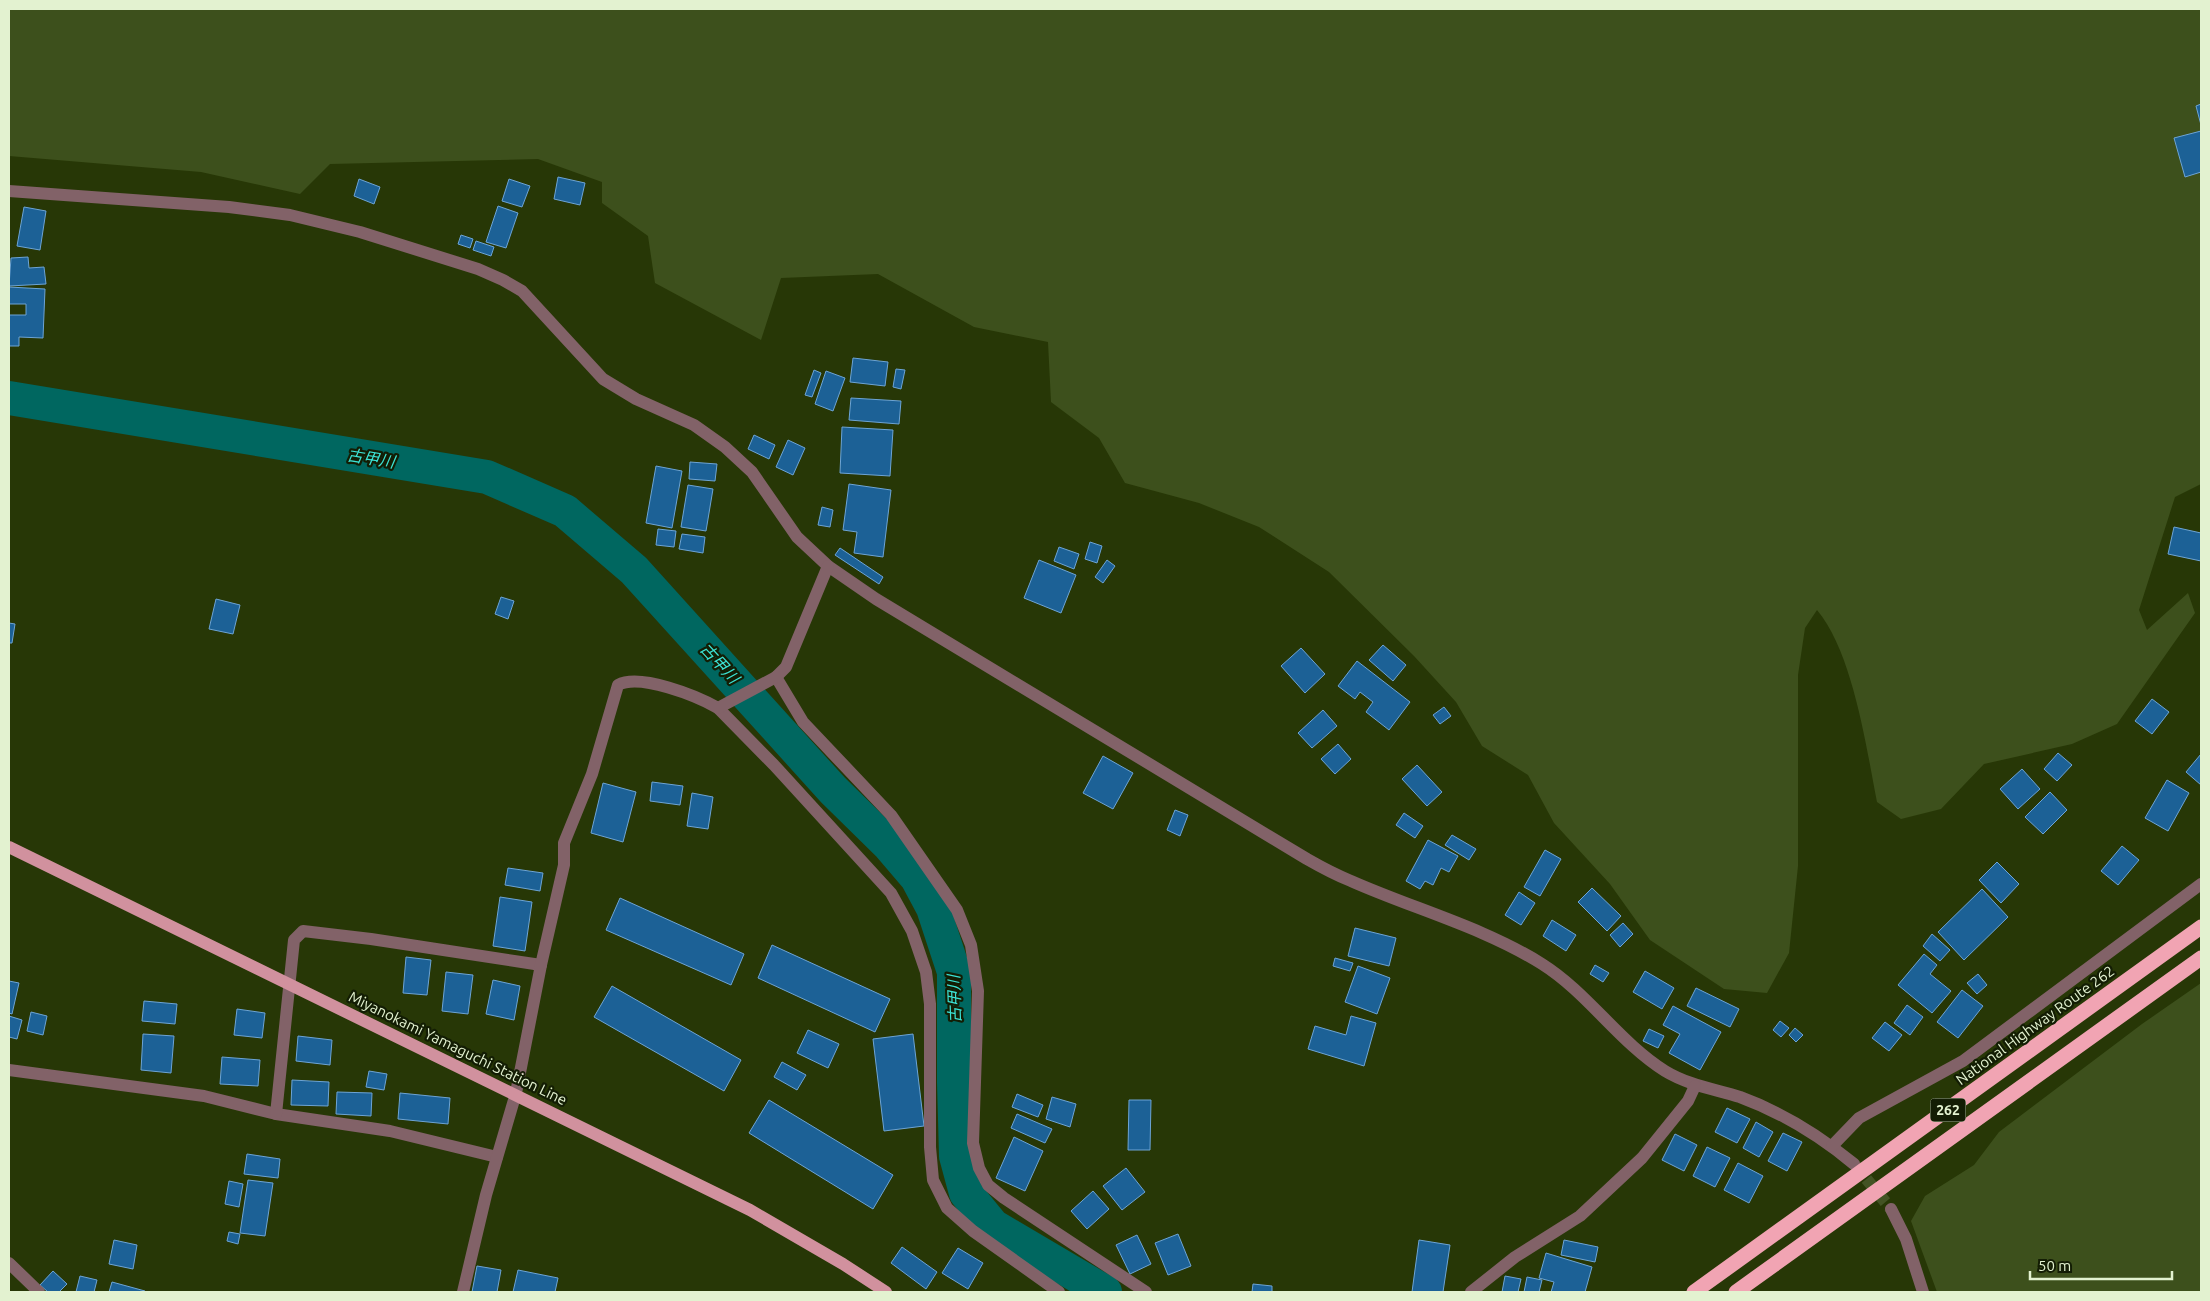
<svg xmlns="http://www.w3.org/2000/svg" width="2210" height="1301" viewBox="0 0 2210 1301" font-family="Ubuntu,'Noto Sans JP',sans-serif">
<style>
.green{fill:#3d501c}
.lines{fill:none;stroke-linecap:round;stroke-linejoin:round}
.river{stroke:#006760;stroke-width:34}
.building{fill:#1c6196;stroke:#6da4d5}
.minor-tunnel{stroke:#435324;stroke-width:12;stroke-dasharray:12 6;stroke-linecap:butt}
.minor{stroke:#826268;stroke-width:12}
.major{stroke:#d1919e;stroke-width:12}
.highway{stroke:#f1a4b3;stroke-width:15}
.labels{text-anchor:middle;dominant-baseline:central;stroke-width:4.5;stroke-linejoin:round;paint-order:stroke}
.shield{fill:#131d04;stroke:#a5b293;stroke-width:1}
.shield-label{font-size:14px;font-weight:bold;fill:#e3f2d0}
.street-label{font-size:15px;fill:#e3f2d0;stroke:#131d04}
.water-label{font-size:16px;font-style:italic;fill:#3ce3d5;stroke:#131d04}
</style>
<rect width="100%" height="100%" fill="#273706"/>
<g class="green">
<path d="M9 9H2201V484L2175 497 2139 610 2147 630 2188 593 2195 613 2117 724 2072 744 1984 764 1941 809 1901 819 1877 802C1866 746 1853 653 1817 610L1805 628 1798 675V866L1789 953 1767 993 1724 989 1650 940 1610 884 1554 823 1528 775 1482 746 1456 702 1414 656 1329 572 1259 527 1199 503 1125 483 1099 438 1051 402 1048 342 974 327 878 274 781 278 761 340 655 283 648 236 602 203V182L538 159 330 164 300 194 201 172 9 156Z"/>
<path d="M2201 983V1292H1937L1911 1221 1925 1196 1974 1165 1999 1132 2142 1024Z"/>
</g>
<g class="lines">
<path class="river" d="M9 398 487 477 565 511 634 570 833 790 888 844 917 878 933 908 954 972V1082L956 1156 966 1193 993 1226 1105 1292"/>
</g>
<g class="building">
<path d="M2201 104V125L2196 106Z"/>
<path d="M2201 131V172L2185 177 2174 138Z"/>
<path d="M558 177 585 183 580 205 554 199Z"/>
<path d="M359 179 380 187 374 204 354 196Z"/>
<path d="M509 179 530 186 522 207 502 201Z"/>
<path d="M498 206 518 213 506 248 486 242Z"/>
<path d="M24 207 46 211 40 250 17 246Z"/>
<path d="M461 235 473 239 470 248 458 244Z"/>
<path d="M476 241 494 247 491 256 473 250Z"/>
<path d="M28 257 29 268 44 267 46 284 9 286 11 258Z"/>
<path d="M9 287 45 289 43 338 19 337V346H9V315H26V304H9Z"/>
<path d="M853 358 888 362 885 386 850 382Z"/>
<path d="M896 369 905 370 901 389 893 387Z"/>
<path d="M814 370 821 373 812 397 805 395Z"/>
<path d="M826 371 845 378 833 411 815 404Z"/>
<path d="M851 398 901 401 899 424 849 420Z"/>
<path d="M842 427 893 430 890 476 840 473Z"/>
<path d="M754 435 775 445 769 459 748 449Z"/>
<path d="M788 440 805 448 793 475 776 467Z"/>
<path d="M690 462 717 464 715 481 689 479Z"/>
<path d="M656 466 682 471 672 528 646 523Z"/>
<path d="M849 484 891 490 883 557 854 553 857 532 843 530Z"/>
<path d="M688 485 713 489 706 531 681 527Z"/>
<path d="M822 507 833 510 830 527 818 525Z"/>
<path d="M2174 527 2201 533V561L2168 554Z"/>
<path d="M658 529 676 531 674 547 656 545Z"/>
<path d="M682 534 705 537 703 553 679 549Z"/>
<path d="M1090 542 1102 546 1097 563 1085 559Z"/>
<path d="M1059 547 1079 554 1074 569 1054 561Z"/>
<path d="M840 548 883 577 879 584 835 555Z"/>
<path d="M1039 560 1076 575 1061 613 1024 598Z"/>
<path d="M1107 560 1115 566 1103 583 1095 577Z"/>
<path d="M501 597 514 601 508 619 495 614Z"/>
<path d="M216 599 240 605 233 634 209 629Z"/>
<path d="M9 623 15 624 12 643H9Z"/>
<path d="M1383 645 1406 665 1393 681 1369 660Z"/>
<path d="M1301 648 1325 674 1305 693 1281 666Z"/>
<path d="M1357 661 1410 702 1389 730 1366 712 1373 702 1360 692 1355 699 1338 686Z"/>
<path d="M2152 699 2169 712 2152 734 2135 721Z"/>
<path d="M1444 707 1451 716 1440 724 1433 715Z"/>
<path d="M1323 710 1337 726 1312 748 1298 733Z"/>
<path d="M1338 744 1351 759 1335 774 1321 759Z"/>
<path d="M2058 753 2072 765 2057 781 2044 769Z"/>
<path d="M2201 754V785L2186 772Z"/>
<path d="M1103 756 1133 773 1113 809 1083 793Z"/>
<path d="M1417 765 1442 792 1427 806 1402 779Z"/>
<path d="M2022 769 2040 789 2018 809 2000 789Z"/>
<path d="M2167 780 2189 793 2168 831 2145 818Z"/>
<path d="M652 782 683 786 680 805 650 801Z"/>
<path d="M603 783 636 792 623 842 591 833Z"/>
<path d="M2050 792 2067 810 2043 834 2025 817Z"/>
<path d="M692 793 713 797 708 829 687 826Z"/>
<path d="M1175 810 1188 815 1180 836 1167 830Z"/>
<path d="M1404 813 1423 826 1415 838 1396 825Z"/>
<path d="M1452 835 1476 849 1469 860 1445 845Z"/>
<path d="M1428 840 1458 856 1449 872 1441 868 1433 885 1425 881 1420 889 1406 881Z"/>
<path d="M2122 846 2139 860 2118 885 2101 871Z"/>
<path d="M1545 850 1561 859 1540 896 1524 887Z"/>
<path d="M1997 862 2019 884 2001 903 1979 880Z"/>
<path d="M508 868 543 873 540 891 505 885Z"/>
<path d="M1592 888 1621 916 1607 931 1578 902Z"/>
<path d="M1982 889 2008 917 1964 960 1938 932Z"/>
<path d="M1519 892 1535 903 1521 925 1505 915Z"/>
<path d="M500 897 532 902 525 951 493 946Z"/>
<path d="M620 898 744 954 731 985 606 930Z"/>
<path d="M1552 920 1576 935 1566 951 1543 936Z"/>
<path d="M1623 923 1633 934 1620 947 1610 935Z"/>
<path d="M1355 928 1396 938 1389 966 1348 956Z"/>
<path d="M1932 934 1950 950 1940 961 1923 946Z"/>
<path d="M772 945 890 999 875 1032 758 978Z"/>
<path d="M1924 954 1937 965 1930 974 1951 991 1932 1013 1898 985Z"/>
<path d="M406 957 431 960 427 995 403 993Z"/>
<path d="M1335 958 1353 963 1350 971 1333 966Z"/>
<path d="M1595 965 1609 973 1603 982 1590 974Z"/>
<path d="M1358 966 1390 978 1377 1014 1345 1002Z"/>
<path d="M1645 971 1674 988 1662 1009 1633 992Z"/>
<path d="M446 972 473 975 468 1014 442 1011Z"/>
<path d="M1978 974 1987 985 1977 994 1967 983Z"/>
<path d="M493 980 520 986 514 1020 486 1014Z"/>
<path d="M9 981 19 983 12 1014 9 1013Z"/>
<path d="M612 986 741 1060 724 1091 594 1017Z"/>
<path d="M1696 988 1739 1009 1730 1027 1687 1006Z"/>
<path d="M1962 990 1983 1006 1958 1038 1937 1022Z"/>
<path d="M144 1001 177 1004 175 1024 142 1021Z"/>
<path d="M1907 1005 1923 1017 1910 1035 1894 1023Z"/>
<path d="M1673 1006 1721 1032 1700 1070 1669 1053 1680 1034 1663 1025Z"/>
<path d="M237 1009 265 1013 262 1038 234 1035Z"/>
<path d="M31 1012 47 1016 43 1035 27 1031Z"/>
<path d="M9 1016 22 1020 17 1039 9 1037Z"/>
<path d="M1351 1016 1376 1023 1364 1066 1308 1049 1315 1026 1346 1035Z"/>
<path d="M1780 1021 1789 1028 1781 1037 1773 1030Z"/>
<path d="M1885 1022 1902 1035 1889 1051 1872 1038Z"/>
<path d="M1795 1028 1803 1035 1796 1042 1789 1035Z"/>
<path d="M1649 1029 1664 1036 1658 1048 1643 1041Z"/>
<path d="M808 1030 839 1044 828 1068 797 1053Z"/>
<path d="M143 1034 174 1036 171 1073 141 1070Z"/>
<path d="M913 1034 924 1126 884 1131 873 1039Z"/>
<path d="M298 1036 332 1040 330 1065 296 1061Z"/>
<path d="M222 1057 260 1060 258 1086 220 1084Z"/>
<path d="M782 1062 806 1075 797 1090 774 1077Z"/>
<path d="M369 1071 387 1074 384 1090 366 1087Z"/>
<path d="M292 1080 329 1082 328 1106 291 1105Z"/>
<path d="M337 1092 372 1093 371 1116 336 1114Z"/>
<path d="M400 1093 450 1098 448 1124 398 1119Z"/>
<path d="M1017 1094 1043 1105 1038 1117 1012 1107Z"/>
<path d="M1052 1097 1076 1104 1070 1127 1046 1119Z"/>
<path d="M769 1100 893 1175 873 1209 749 1133Z"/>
<path d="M1129 1100H1151L1150 1150H1128Z"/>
<path d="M1727 1108 1750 1119 1737 1143 1715 1132Z"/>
<path d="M1017 1114 1052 1129 1045 1143 1011 1128Z"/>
<path d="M1756 1122 1773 1132 1759 1157 1743 1148Z"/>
<path d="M1783 1133 1802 1142 1787 1171 1768 1161Z"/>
<path d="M1675 1134 1697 1145 1684 1171 1662 1160Z"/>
<path d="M1014 1137 1043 1151 1025 1191 996 1178Z"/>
<path d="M1707 1147 1730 1158 1715 1187 1693 1176Z"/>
<path d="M247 1154 280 1159 278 1178 244 1174Z"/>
<path d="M1738 1163 1763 1176 1749 1203 1724 1190Z"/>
<path d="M1126 1168 1145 1192 1122 1210 1103 1186Z"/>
<path d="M248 1180 273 1183 265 1236 240 1233Z"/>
<path d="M229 1181 243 1184 239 1207 225 1204Z"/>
<path d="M1093 1191 1109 1209 1087 1229 1071 1211Z"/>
<path d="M229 1232 240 1234 238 1244 227 1241Z"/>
<path d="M1178 1234 1191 1266 1168 1275 1155 1243Z"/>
<path d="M1137 1235 1151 1264 1130 1274 1116 1245Z"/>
<path d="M114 1240 137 1245 133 1269 109 1264Z"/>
<path d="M1419 1240 1450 1245 1443 1292H1412Z"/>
<path d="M1564 1240 1598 1247 1595 1262 1561 1255Z"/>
<path d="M902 1247 937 1272 926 1289 891 1263Z"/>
<path d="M958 1248 983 1263 968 1289 942 1273Z"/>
<path d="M1546 1253 1592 1267 1585 1292H1551L1554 1282 1539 1278Z"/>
<path d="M477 1266 501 1270 497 1292H472Z"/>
<path d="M518 1270 558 1278 555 1292H513Z"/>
<path d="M53 1271 67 1284 59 1292H48L40 1285Z"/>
<path d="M80 1276 97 1280 94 1292H76Z"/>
<path d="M1505 1276 1521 1279 1518 1292H1502Z"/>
<path d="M1527 1277 1542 1280 1539 1292H1524Z"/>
<path d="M112 1282 145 1291V1292H109Z"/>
<path d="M1253 1284 1272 1286V1292H1252Z"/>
</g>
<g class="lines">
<path class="minor-tunnel" d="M1855 1165 1891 1209"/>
<g class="minor">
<path d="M9 191 229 207 290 215 360 232 478 269 503 280 522 291 603 379 636 399 694 425 725 447 752 472 797 537 828 566 876 599 1307 859C1321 867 1336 875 1351 881 1414 909 1483 927 1542 964 1588 993 1619 1042 1665 1071 1688 1085 1714 1089 1740 1097 1781 1112 1820 1136 1854 1164"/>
<path d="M776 677 803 722 891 815 957 910 971 945 978 991 973 1143 979 1168 988 1185 1004 1198 1146 1292"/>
<path d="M718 708 774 765 891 893 912 931 926 972 930 1004V1147L933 1180 947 1208 973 1231 1059 1292"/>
<path d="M9 1070 204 1096 276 1114 390 1131 497 1157"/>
<path d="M276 1114 294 940 303 931 371 939 541 965"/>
<path d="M1832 1146 1859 1118 1963 1061 2201 884"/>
<path d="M1891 1209 1906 1239 1923 1292"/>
<path d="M9 1263 39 1292"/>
<path d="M463 1292 486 1195 516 1093 541 965 564 865V843L592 774 618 685C640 673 697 696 718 708L776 677 786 667 828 566"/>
<path d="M1471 1292 1515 1257 1580 1216 1642 1158 1688 1101 1695 1086"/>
</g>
<path class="major" d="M9 847 750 1210 843 1264 886 1292"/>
<g class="highway">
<path d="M1694 1292 2201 927"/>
<path d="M1736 1292 2201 958"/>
</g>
</g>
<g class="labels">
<rect class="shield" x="1930.5" y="1098.5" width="35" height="23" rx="4"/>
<g class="shield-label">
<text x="1948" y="1110">262</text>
</g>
<g class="street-label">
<text transform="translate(2035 1025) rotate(-36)">National Highway Route 262</text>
<text transform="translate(458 1048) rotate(26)">Miyanokami Yamaguchi Station Line</text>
</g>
<g class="water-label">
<text transform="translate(371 458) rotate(9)">古甲川</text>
<text transform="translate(720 663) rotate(47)">古甲川</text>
<text transform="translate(954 999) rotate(-92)">古甲川</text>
</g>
</g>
<rect width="2210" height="1301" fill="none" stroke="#e3f2d0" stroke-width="20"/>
<path d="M2030 1271v8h142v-8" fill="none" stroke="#e3f2d0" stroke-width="2.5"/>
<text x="2038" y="1271" font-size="15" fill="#e3f2d0" stroke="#131d04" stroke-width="4" paint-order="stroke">50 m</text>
</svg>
